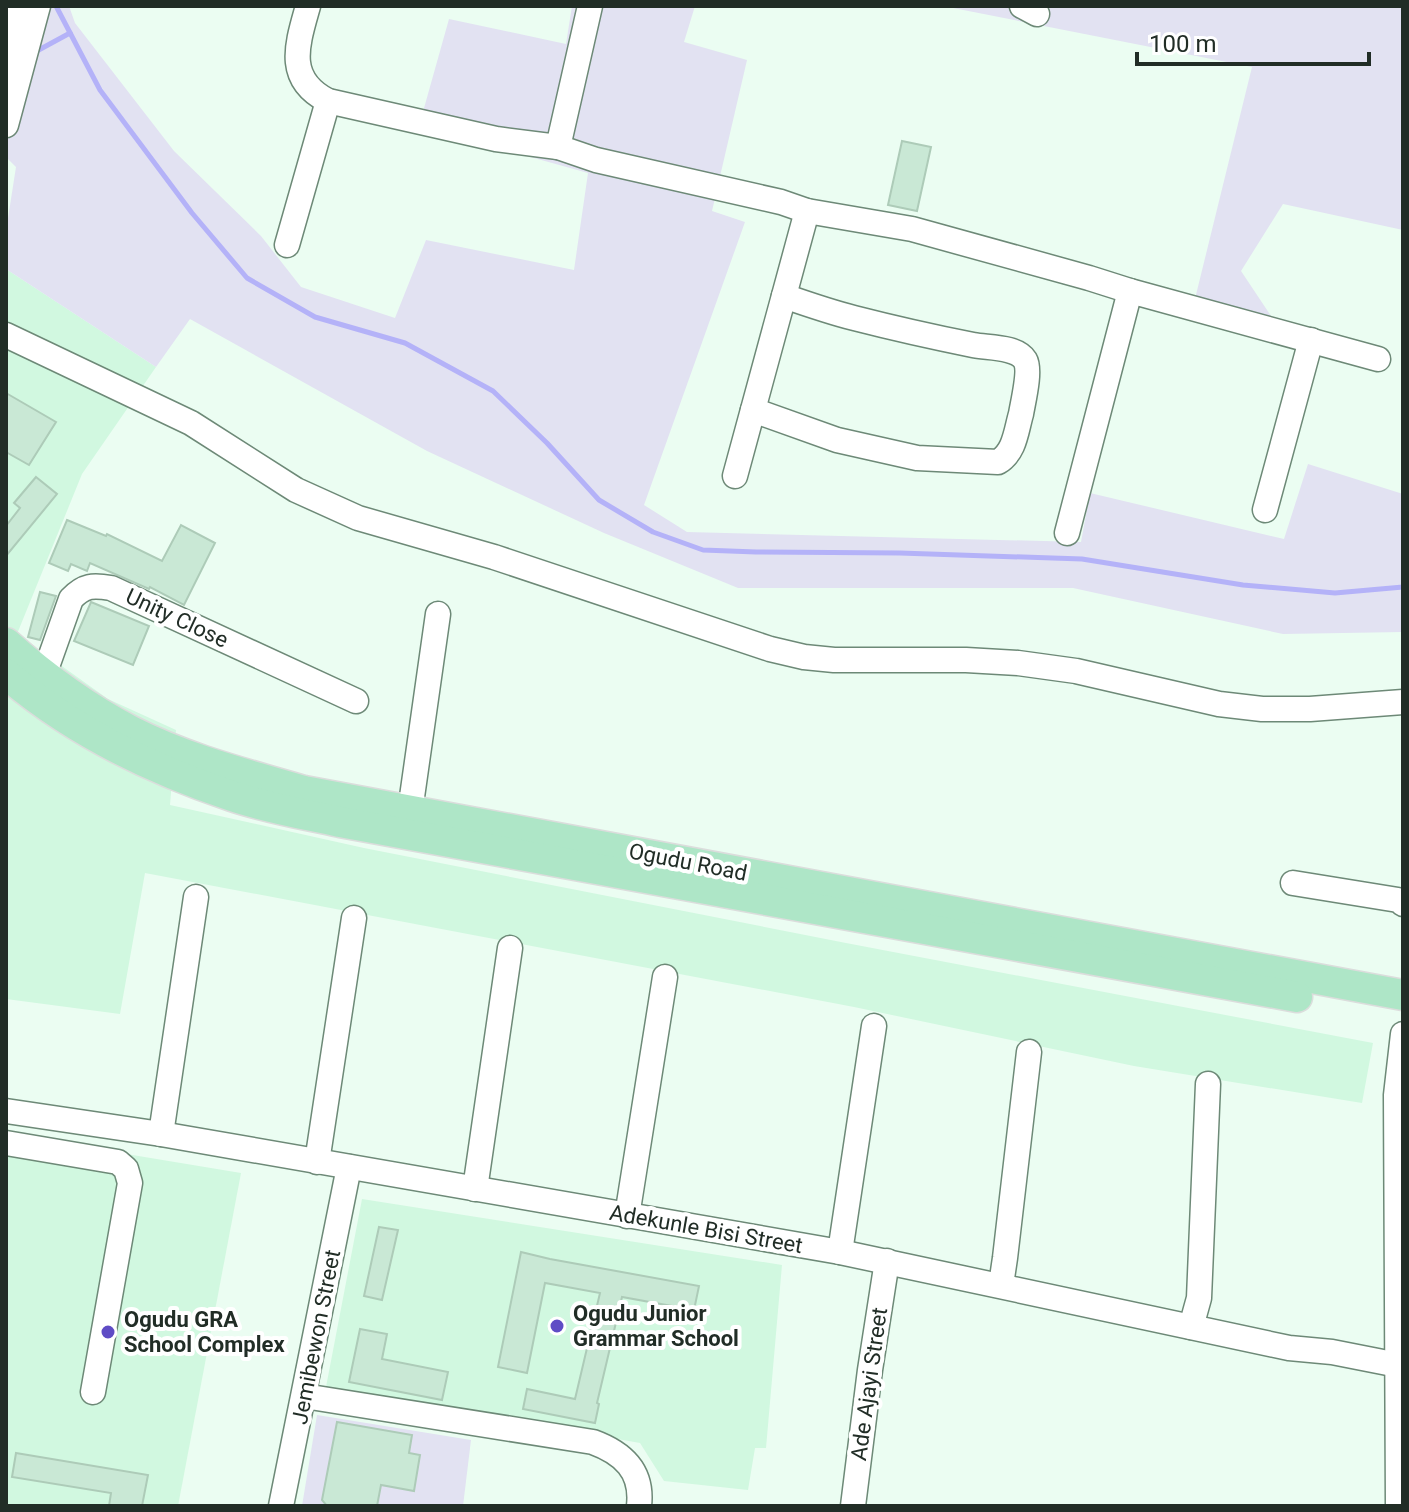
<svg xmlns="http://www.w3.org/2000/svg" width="1409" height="1512" viewBox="0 0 1409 1512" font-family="Roboto,sans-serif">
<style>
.built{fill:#d1f8e0}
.green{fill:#e2e2f2}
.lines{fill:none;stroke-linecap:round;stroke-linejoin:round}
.stream{stroke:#b4b2f8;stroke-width:5}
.building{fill:#c9e8d5;stroke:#adcbb8;stroke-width:2}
.minor-casing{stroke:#6d8977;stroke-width:27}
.major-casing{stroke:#dbdddc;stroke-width:33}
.minor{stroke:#fff;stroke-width:24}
.major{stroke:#aee6c7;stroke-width:30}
.poi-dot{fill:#5f4cc5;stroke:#fff;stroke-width:3}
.labels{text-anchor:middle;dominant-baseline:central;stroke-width:8;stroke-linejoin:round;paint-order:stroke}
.street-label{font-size:22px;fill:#212d26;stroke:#fff}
.poi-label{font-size:22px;font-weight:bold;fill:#212d26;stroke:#fff;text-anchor:start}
</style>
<rect width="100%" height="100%" fill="#ebfdf2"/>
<g class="built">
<path d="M6 269 156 367 82 474 17 634 108 699 176 730 170 805 364 848 846 943 1373 1043 1362 1103 1134 1066 854 1007 145 873 120 1014 6 999Z"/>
<path d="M6 1134 241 1173 178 1506H6Z"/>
<path d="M362 1199 782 1265 766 1448H755L748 1490 664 1481 640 1443 326 1387Z"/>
</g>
<g class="green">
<path d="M23 6H69L75 23 174 151 261 236 301 287 395 318 426 240 574 270 588 173 419 126 449 19 566 44 572 6H695L684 42 747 60 712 211 745 222 644 505 687 532 1081 542 1090 493 1284 539 1308 464 1403 494V632L1283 634 1073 588H738L604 533 427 451 190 319 156 367 6 269V231L16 167 6 157V34Z"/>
<path d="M943 6H1403V230L1283 204 1241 271 1279 328 1193 307 1252 67Z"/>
<path d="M317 1415 471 1440 463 1506H302Z"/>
</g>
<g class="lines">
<g class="stream">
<path d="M56 6 100 90 192 213 247 278 315 317 405 343 493 391 547 443 599 500 653 532 703 550 756 552 900 553 1082 559 1243 585 1335 593 1403 587"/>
<path d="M35 52 70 33"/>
</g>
</g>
<g class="building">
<path d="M902 141 931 147 917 211 888 205Z"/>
<path d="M6 393 56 422 29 465 6 452Z"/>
<path d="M36 477 57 494 6 556V526L20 508 14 503Z"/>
<path d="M67 520 106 536 107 534 162 561 181 525 215 543 184 605 150 587 149 589 90 563 87 571 71 564 68 571 49 563Z"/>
<path d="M40 592 56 596 40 640 28 637Z"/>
<path d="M91 602 149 626 133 665 74 641Z"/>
<path d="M379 1227 398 1230 382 1300 364 1296Z"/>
<path d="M521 1252 550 1259 699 1286 694 1310 622 1297 597 1403 599 1404 595 1423 523 1409 527 1389 575 1399 600 1293 545 1283 527 1373 498 1367Z"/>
<path d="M360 1329 387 1334 382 1359 448 1372 442 1400 349 1382Z"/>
<path d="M337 1422 412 1435 409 1453 420 1455 414 1491 381 1485 377 1506H327L322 1500Z"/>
<path d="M16 1453 148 1475 142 1506H109L111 1493 12 1477Z"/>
</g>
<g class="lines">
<g class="minor-casing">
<g id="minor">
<path d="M308 6C297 45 285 79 328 101L496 139 558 147 596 160 781 202 807 211 912 229 1089 278 1130 291"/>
<path d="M1022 6 1037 14"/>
<path d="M6 60 20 6"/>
<path d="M6 125 38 6"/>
<path d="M558 147 590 6"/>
<path d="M287 245 328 101"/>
<path d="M6 335 191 423 296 490 358 518 494 557 770 649 804 657 834 660H966L1018 663 1076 671 1219 704 1262 709H1310L1403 702"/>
<path d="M753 410 837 440 917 458 998 462C1015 452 1016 431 1021 414 1023 402 1031 370 1025 360 1016 346 988 348 973 345 933 337 893 328 854 318 830 312 807 304 784 296"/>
<path d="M735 476 807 211"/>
<path d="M1265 510 1311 340"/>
<path d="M1067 533 1130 291 1378 359"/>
<path d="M44 675 71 599C84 585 93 585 111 588L356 701"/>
<path d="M410 811 438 614"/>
<path d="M1293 883 1398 900 1403 904"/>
<path d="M6 1111 161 1134 840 1252 1289 1348 1332 1352 1403 1366"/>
<path d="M161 1134 196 897"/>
<path d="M6 1143 118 1162 126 1169 130 1183 93 1392"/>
<path d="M317 1162 354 918"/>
<path d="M475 1189 510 948"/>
<path d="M627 1216 665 977"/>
<path d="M840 1252 874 1026"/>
<path d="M1001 1285 1005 1258 1029 1052"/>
<path d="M1191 1327 1199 1298 1208 1084"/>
<path d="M304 1396 593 1442C623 1453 643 1471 639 1506"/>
<path d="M281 1506 349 1167"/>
<path d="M853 1506 870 1370 887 1261"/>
<path d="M1398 1506 1396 1095 1403 1034"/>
</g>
</g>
<g class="major-casing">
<g id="major">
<path d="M6 643C44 677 85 707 131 731 186 759 246 774 304 791L1403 995"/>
<path d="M6 674C71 730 151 769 232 796 267 808 304 814 340 822L1297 997"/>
</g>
</g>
<use href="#minor" class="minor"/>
<use href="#major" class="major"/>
</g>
<g class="poi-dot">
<circle cx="557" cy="1326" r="8"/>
<circle cx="108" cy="1332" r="8"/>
</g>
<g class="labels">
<g class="street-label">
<text transform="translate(177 618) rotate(25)">Unity Close</text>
<text transform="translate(688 862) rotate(11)">Ogudu Road</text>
<text transform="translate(706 1229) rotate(10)">Adekunle Bisi Street</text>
<text transform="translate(316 1337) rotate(-79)">Jemibewon Street</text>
<text transform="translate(869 1384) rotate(-82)">Ade Ajayi Street</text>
</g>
<g class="poi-label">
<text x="573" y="1313">Ogudu Junior<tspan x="573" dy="25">Grammar School</tspan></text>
<text x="124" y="1319">Ogudu GRA<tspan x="124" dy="25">School Complex</tspan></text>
</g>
</g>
<rect width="1409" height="1512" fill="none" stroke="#212d26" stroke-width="16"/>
<path d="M1137 52v12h232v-12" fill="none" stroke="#212d26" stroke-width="4"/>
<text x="1149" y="52" font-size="24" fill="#212d26" stroke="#ffffff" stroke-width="6" paint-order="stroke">100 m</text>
</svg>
